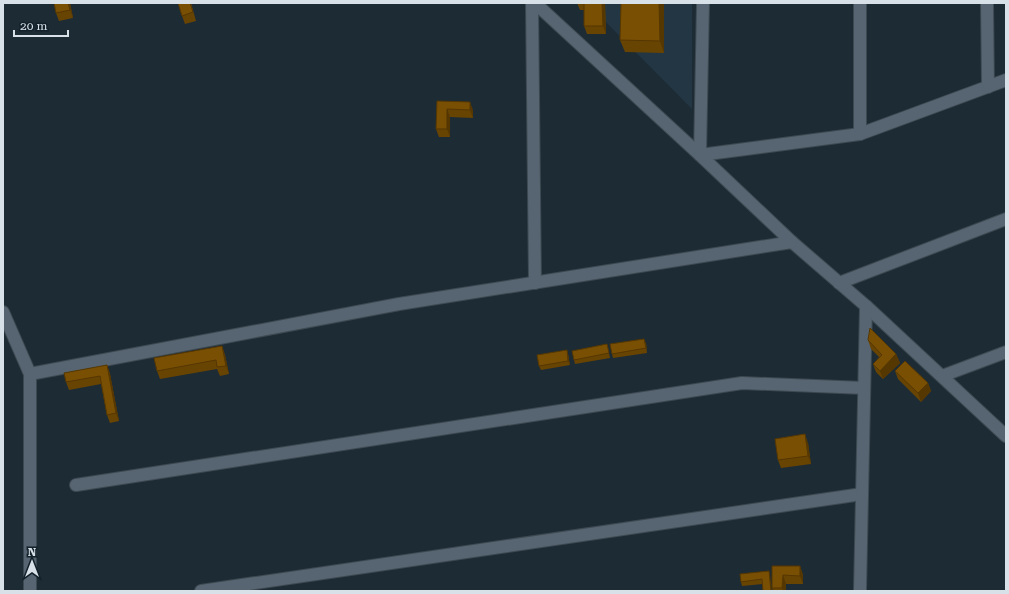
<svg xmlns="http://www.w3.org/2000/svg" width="1009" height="594" viewBox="0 0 1009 594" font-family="'Roboto Serif',serif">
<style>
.built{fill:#223644}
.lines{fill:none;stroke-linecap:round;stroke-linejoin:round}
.minor-casing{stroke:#3d4951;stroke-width:14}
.minor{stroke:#566571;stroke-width:12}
.wall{fill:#684403}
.shaded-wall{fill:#553702}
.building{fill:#794f03;stroke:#553702}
</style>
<rect width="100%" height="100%" fill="#1d2b35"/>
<path class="built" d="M587 3H692V109Z"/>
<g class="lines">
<g class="minor-casing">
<g id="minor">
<path d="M532 3 535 283"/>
<path d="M535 3 700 155 792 242 866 306 1006 436"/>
<path d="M703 3 700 155 860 134 1006 80"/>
<path d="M987 3 988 87"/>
<path d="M860 134V3"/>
<path d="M839 283 1006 219"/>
<path d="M3 312 30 374V591"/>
<path d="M30 374 399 304 792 242"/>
<path d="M942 376 1006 352"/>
<path d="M76 485 742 383 864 388"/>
<path d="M201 591 862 494"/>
<path d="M860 591 866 306"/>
</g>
</g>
<use href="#minor" class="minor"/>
</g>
<g class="wall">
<path d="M54 3H70L73 18 59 21 56 13Z"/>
<path d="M191 3 196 21 185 24 182 16Z"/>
<path d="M577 3H605L606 34H587L584 26V10H580Z"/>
<path d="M621 3H664V53L625 52 620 40Z"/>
<path d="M437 101 473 110V118L450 117V137H439L436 129Z"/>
<path d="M868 340 896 354 900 363 883 379 876 372 873 364 879 357 871 349Z"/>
<path d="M646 343 647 353 613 358 612 354Z"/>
<path d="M607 344 610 358 575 364 574 360Z"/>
<path d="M222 346 225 355 229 374 220 376 217 369 160 379 157 371Z"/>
<path d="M568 354 570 365 541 370 539 366Z"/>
<path d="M107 365 110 374 119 421 110 423 107 415 101 384 69 390 66 382Z"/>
<path d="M895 371 928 383 931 391 921 402 898 379Z"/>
<path d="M808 443 811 464 781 468 778 460Z"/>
<path d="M772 566H800L803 575V584H786V591H773L772 588Z"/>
<path d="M770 575 763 584 742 586 741 582Z"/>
</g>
<g class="shaded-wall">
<path d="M68 3H70L73 18 70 10Z"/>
<path d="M602 3H605L606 34 603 26Z"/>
<path d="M659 3H664V53L660 41Z"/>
<path d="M470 102 473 110V118L470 110Z"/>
<path d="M447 109 450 117V137L447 129Z"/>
<path d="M644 339 646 343 647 353 646 348Z"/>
<path d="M222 346 225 355 229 374 226 366Z"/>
<path d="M567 350 568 354 570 365 568 361Z"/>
<path d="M896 354 900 363 883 379 880 371Z"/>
<path d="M107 365 110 374 119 421 116 413Z"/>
<path d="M928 383 931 391 921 402 918 393Z"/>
<path d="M805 434 808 443 811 464 808 456Z"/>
<path d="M800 566 803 575V584L800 576Z"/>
<path d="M769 571 770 575 772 591H771Z"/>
<path d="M783 575 786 584V591H783L782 588Z"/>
</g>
<g class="building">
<path d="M54 3H68L70 10 56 13Z"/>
<path d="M178 3H190L193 12 182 16Z"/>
<path d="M584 3H602L603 26H584Z"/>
<path d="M621 3H659L660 41 620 40Z"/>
<path d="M437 101 470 102V110L447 109V129H436Z"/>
<path d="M870 328 896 354 880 371 873 364 882 355 868 340Z"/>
<path d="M644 339 646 348 612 354 610 344Z"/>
<path d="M607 344 609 353 574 360 572 351Z"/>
<path d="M222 346 226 366 217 367 216 360 157 371 154 358Z"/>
<path d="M567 350 568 361 539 366 537 355Z"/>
<path d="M905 361 928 383 918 393 895 371Z"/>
<path d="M107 365 116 413 107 415 100 376 66 382 64 373Z"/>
<path d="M805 434 808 456 778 460 775 439Z"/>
<path d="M772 566H800V576L783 575 782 588H772Z"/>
<path d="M769 571 771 591H763L762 579 741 582 740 574Z"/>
</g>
<rect width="1009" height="594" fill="none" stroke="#d9e1e8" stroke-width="8"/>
<g transform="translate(32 562)" stroke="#13212b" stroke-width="3" paint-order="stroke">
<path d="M0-3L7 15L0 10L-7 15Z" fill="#d9e1e8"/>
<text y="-6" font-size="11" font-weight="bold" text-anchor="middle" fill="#d9e1e8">N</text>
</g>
<path d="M14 30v6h54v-6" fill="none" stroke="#d9e1e8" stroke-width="2"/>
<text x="20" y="30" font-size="12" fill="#d9e1e8" stroke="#13212b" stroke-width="3" paint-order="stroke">20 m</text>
</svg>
